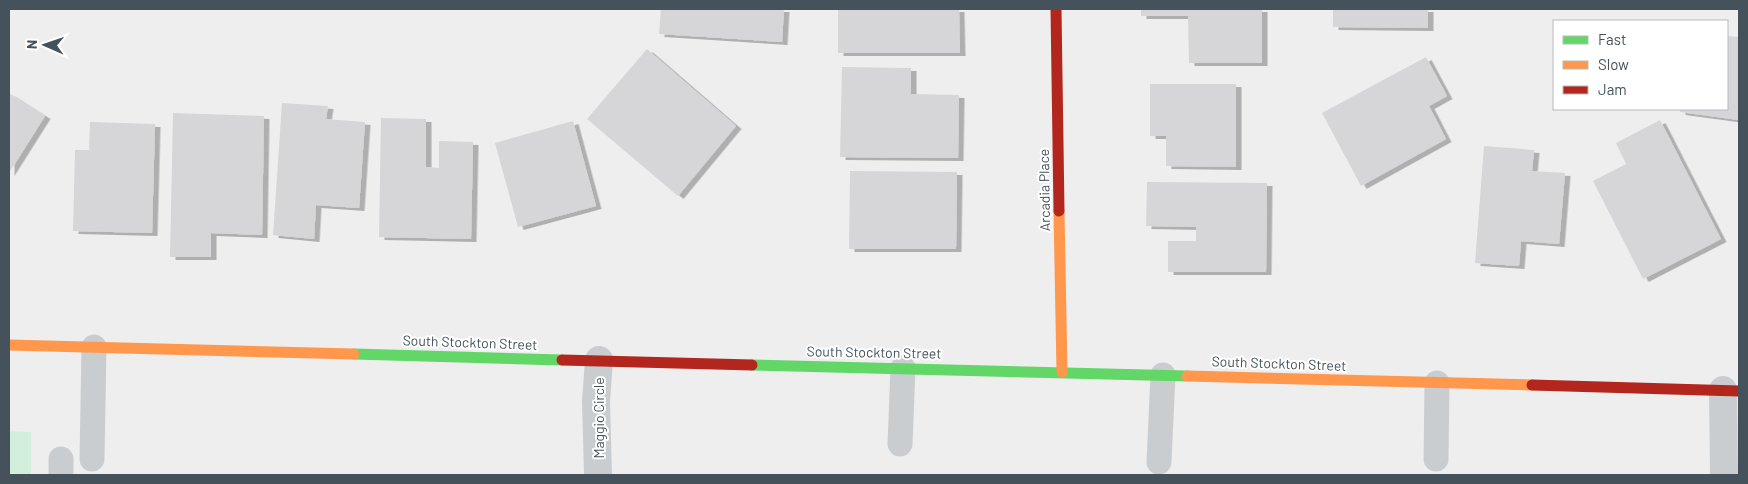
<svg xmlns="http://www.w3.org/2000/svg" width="1748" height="484" viewBox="0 0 1748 484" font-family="Barlow,sans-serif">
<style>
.green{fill:#d1efda}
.building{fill:#d6d6d8;filter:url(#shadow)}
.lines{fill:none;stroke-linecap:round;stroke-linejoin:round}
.lane{stroke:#cacdcf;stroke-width:25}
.street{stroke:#cacdcf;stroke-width:28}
.fast{stroke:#63d668;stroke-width:11}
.slow{stroke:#ff974d;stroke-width:11}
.jam{stroke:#b3261e;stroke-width:11}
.labels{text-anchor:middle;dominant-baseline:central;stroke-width:4;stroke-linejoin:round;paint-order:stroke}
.street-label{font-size:14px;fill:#45525b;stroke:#fff}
</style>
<defs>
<filter id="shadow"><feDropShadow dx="5.5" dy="3" stdDeviation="0" flood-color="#0004"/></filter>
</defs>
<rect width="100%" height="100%" fill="#efeeee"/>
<path class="green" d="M9 431 31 432V475H9Z"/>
<g class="building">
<path d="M661 9H784L782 42 659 34Z"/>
<path d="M838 9H959L960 53H838Z"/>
<path d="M1141 9H1262V63H1189L1188 16H1141Z"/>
<path d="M1333 9H1428V28L1333 27Z"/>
<path d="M1727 36 1739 37V120L1680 112V109H1727Z"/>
<path d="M647 49 736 126 678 196 587 119Z"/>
<path d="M1426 57 1447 96 1429 106 1446 139 1361 186 1322 113Z"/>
<path d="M842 67 911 68V94L959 95 958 158 840 157Z"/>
<path d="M1150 84H1236V167L1166 166V136H1150Z"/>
<path d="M9 93 45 116 9 173Z"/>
<path d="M282 103 328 106 326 119 365 122 359 208 316 205 314 239 273 235Z"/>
<path d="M173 113 264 116 262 235 211 233V257H170Z"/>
<path d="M381 118 426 119V167L439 168V141L473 142 471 239 379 237Z"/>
<path d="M1660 120 1721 239 1643 279 1593 181 1626 164 1616 143Z"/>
<path d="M573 121 596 206 518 227 495 143Z"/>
<path d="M90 122 155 124 152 233 73 231 75 150H89Z"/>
<path d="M1484 146 1534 150 1532 171 1565 173 1559 244 1521 241 1519 266 1475 263Z"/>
<path d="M850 171 957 172 956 249H849Z"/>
<path d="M1147 182 1267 183 1266 272H1168V241H1196V227L1146 226Z"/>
</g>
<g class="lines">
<g class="lane">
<path d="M900 444 903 368"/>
<path d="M92 459 94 347"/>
<path d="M1436 459 1437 383"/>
<path d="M1159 462 1163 375"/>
<path d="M61 475V459"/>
</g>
<g class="street">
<path d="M1723 390 1724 475"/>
<path d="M598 475 596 401 599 360"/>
</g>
<g class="fast">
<path d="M354 354 562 360"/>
<path d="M752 365 1187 376"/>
</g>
<g class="slow">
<path d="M1059 211 1062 372"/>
<path d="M9 345 354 354"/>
<path d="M1187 376 1532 385"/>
</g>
<g class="jam">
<path d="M1056 9 1059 211"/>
<path d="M562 360 752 365"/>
<path d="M1532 385 1739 391"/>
</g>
</g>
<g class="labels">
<g class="street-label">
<text transform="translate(1044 190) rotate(-91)">Arcadia Place</text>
<text transform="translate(470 342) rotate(2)">South Stockton Street</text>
<text transform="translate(874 352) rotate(1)">South Stockton Street</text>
<text transform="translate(1279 363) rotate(2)">South Stockton Street</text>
<text transform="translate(598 418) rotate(-90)">Maggio Circle</text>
</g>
</g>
<rect width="1748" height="484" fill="none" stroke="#45525b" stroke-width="20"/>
<rect x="1553" y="20" width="175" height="90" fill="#ffffff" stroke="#b5babd"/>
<rect x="1563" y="36" width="25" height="8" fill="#63d668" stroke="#b5babd"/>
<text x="1598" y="45" font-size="15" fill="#45525b">Fast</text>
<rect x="1563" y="61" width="25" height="8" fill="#ff974d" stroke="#b5babd"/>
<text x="1598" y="70" font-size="15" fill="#45525b">Slow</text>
<rect x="1563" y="86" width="25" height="8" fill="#b3261e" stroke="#b5babd"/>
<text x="1598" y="95" font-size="15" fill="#45525b">Jam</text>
<g transform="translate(45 45) rotate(272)" stroke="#ffffff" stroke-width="4" paint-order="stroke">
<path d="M0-4L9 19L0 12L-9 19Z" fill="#45525b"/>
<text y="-8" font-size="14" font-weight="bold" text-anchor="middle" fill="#45525b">N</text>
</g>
</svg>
